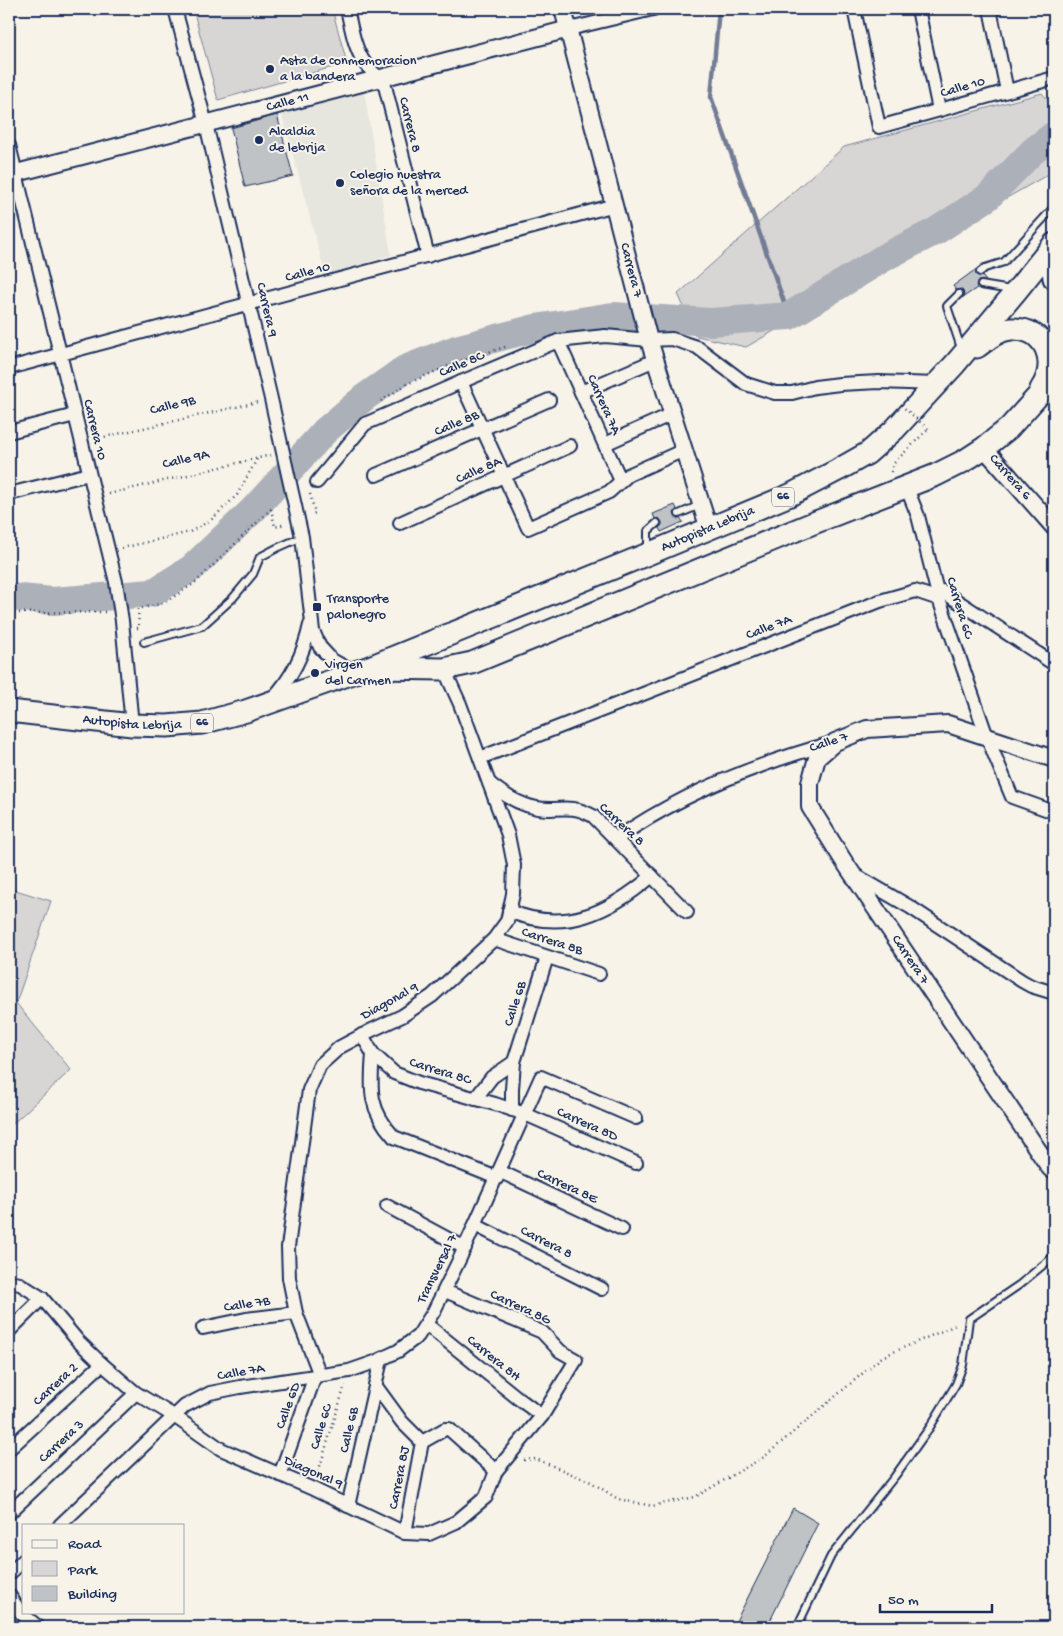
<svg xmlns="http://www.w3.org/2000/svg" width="1063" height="1636" viewBox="0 0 1063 1636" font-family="'Gochi Hand',sans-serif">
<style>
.built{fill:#e6e5de}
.green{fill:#d7d6d4;stroke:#798299}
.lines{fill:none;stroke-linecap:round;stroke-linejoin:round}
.stream{stroke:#727c95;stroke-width:4.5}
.river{stroke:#acb0b9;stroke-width:28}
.building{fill:#c0c3c5;stroke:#1b2f5e}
.service-casing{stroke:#1b2f5e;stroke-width:10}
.minor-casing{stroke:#1b2f5e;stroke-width:16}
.tertiary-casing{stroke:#1b2f5e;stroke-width:20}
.trunk-casing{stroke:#1b2f5e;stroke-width:25}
.path{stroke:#1b2f5e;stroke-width:2.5;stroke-dasharray:1 4;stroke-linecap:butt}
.service{stroke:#f7f3e8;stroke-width:6}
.minor{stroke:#f7f3e8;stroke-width:12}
.tertiary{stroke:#f7f3e8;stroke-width:16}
.trunk{stroke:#f7f3e8;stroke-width:21}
.path-bridge{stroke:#1b2f5e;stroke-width:2.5;stroke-dasharray:1 4;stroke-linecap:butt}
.poi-dot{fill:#1b2f5e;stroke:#f7f3e8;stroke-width:2}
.labels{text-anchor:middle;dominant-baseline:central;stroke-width:4;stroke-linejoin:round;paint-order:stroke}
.shield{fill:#f7f3e8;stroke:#5d6a87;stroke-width:1}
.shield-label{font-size:12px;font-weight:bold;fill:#1b2f5e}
.poi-label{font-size:14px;fill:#1b2f5e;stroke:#f7f3e8;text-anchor:start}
.street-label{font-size:14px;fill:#1b2f5e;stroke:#f7f3e8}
</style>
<rect width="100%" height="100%" fill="#f7f3e8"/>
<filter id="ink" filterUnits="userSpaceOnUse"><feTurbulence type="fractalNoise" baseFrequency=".02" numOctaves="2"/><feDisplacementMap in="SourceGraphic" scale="10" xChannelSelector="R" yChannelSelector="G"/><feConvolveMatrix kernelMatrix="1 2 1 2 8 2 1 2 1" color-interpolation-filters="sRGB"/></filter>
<g filter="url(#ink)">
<path class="built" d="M364 91 391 255 322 277 324 269 281 111Z"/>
<g class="green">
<path d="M193 9H332L347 63 218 100Z"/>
<path d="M1042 93 1054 107V171L746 347 697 336 678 294 844 147Z"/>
<path d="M9 888 51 901 16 1003 71 1070 9 1127Z"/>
</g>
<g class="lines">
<path class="stream" d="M719 9 711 97 789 316"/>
<path class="river" d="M9 597 53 601 152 593 192 568 253 510 325 431 365 397 405 369 456 349 535 328 613 316 711 322 789 316 885 257 936 231 988 197 1033 151 1054 135"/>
</g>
<g class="building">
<path d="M277 115 293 176 245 187 231 128Z"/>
<path d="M975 270 976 275 982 276 986 281H978L976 285 977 288 962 298 964 295 963 291 960 289 956 290 953 286Z"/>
<path d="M675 505 677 509 674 513 675 516 678 519H681L683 522 661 532 659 528 662 525V522L659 518 655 519 653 514Z"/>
<path d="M793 1508 818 1523 767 1627H733Z"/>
</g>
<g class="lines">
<g class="service-casing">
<g id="service">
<path d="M980 272 985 268 1004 262 1054 207"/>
<path d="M981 285 1011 290"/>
<path d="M959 294 947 306 962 351"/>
<path d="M679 514 700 505"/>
<path d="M648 551V531L657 523"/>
<path d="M144 642 202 626 233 598 253 574 260 557 277 548 302 537"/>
<path d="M797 1627 831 1556 895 1476 930 1427 956 1384 963 1365 969 1319 1019 1285 1054 1256"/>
</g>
</g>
<g class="minor-casing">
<g id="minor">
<path d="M175 9 206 124 271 399 302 537 313 631 320 647 332 660 348 669 356 672"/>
<path d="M347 9C351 26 354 47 364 62 370 71 379 76 385 86L428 256"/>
<path d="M854 9 879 127 1054 78"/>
<path d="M918 9 939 110"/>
<path d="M990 9 1007 91"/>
<path d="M569 29 653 9"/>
<path d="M9 145 116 582 122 621 132 725"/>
<path d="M558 341 621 481"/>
<path d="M9 368 615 205"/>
<path d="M461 382 528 528 609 492 628 475 684 450"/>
<path d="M581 392 655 360"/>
<path d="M9 432 75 415"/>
<path d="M605 444 672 414"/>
<path d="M376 475 549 400"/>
<path d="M317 482 365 424 461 382 558 341 605 336 649 340 672 339 697 347 746 384 775 393H792L815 387 840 384 879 382 936 384"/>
<path d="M906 486 918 516 939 599 987 737 1012 797 1054 812"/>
<path d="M9 494 89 474"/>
<path d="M400 523 570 446"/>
<path d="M272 699C292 678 304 653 310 625"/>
<path d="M480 758 880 601 915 591 939 599 942 591 1054 664"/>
<path d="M489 783C506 797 528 810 551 809 568 808 577 807 593 816L687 912"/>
<path d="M616 839C682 793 756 764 832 743"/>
<path d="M855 875 910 907 1022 981 1031 986 1054 993"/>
<path d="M509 911C564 934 609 913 652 876"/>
<path d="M494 939 599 974"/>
<path d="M362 1035 373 1054 394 1073 419 1083 495 1104 525 1114 636 1163"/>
<path d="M373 1054C370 1090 369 1110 394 1137L497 1178"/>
<path d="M475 1099 492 1077 514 1062"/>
<path d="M512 1110V1089L514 1062 547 957"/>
<path d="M499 1171 622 1229"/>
<path d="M387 1206 465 1248"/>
<path d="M475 1225 602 1289"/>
<path d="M9 1282 20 1284 42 1298 78 1341 102 1364 136 1393 174 1416 221 1449 313 1489 405 1533 429 1534 456 1522 486 1497 496 1471 542 1416 576 1360 560 1351 542 1332 445 1291"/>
<path d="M426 1324 519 1399 542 1416"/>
<path d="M203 1328 246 1319 296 1313"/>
<path d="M9 1331 42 1298"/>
<path d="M320 1375 296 1313 289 1278 288 1247 309 1090 320 1065 340 1047 370 1031 402 1016 432 996 494 939 507 921 513 894 514 865 508 835 460 704 444 669"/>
<path d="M375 1385 402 1422 422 1442 405 1533"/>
<path d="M422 1442 445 1429H449L496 1471"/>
<path d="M9 1449 102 1364"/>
<path d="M280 1475 315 1376"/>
<path d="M348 1506 381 1360"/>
<path d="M9 1513 136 1393"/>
<path d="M60 1525 185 1406 210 1393 240 1387 349 1371 375 1362 398 1351 418 1336 434 1311 460 1258 541 1077 636 1118"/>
<path d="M9 1574 24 1560"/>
<path d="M9 1595 21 1613 38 1627"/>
</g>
</g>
<g class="tertiary-casing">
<g id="tertiary">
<path id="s1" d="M563 9 649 340 709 529"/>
<path id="s2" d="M9 175 569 29"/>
<path id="s3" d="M984 448 1054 527"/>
<path id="s4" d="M1054 759 948 724 867 729 835 742 817 758 810 783V807L843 860 1050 1168 1054 1171"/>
</g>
</g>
<g class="trunk-casing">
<g id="trunk">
<path d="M1054 251 1052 260 1054 278"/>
<path d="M977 347C988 339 998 330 1011 329 1046 327 1059 363 1041 389"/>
<path d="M377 668 444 669 472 663 811 524 936 475 964 461 984 448 1009 428 1054 378"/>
<path id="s5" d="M9 711 132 725 167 726 202 723 246 711 367 668 648 554 790 495 838 470 868 453 894 430 955 364 1017 290 1054 244"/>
</g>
</g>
<g class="path">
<path d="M381 401 407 384 457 362 508 346"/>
<path d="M95 439 258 402"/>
<path d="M891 472 893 464 928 429"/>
<path d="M109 494 271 455"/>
<path d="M310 494 315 513 311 515"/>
<path d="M271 509 275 527 285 524"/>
<path d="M122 548 190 532 211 520 237 495 257 459"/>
<path d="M9 613 107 612"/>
<path d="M137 628H139L138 609 164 603 195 583 271 509"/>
<path d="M524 1460 536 1459 591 1482 618 1499 652 1506 695 1497 764 1457 882 1357 958 1324"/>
<path d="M317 1476 345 1385"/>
</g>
<use href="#service" class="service"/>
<use href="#minor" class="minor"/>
<use href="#tertiary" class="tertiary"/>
<use href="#trunk" class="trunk"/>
<path class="path-bridge" d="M901 405 928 429"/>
</g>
</g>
<g class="poi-dot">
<circle cx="270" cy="69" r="5"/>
<circle cx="259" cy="140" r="5"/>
<circle cx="340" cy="183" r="5"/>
<rect x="312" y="602" width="10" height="10" rx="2.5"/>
<circle cx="315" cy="673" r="5"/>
</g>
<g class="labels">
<g class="shield">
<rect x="772" y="487.5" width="22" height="19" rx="4"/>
<rect x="191" y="713.5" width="22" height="19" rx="4"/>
</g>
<g class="shield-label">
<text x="783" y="497">66</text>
<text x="202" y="723">66</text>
</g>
<g class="poi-label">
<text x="280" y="61">Asta de conmemoracion<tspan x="280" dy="16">a la bandera</tspan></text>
<text x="269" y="132">Alcaldia<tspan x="269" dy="16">de lebrija</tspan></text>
<text x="350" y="175">Colegio nuestra<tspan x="350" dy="16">señora de la merced</tspan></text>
<text x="327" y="599">Transporte<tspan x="327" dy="16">palonegro</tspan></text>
<text x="325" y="665">Virgen<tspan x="325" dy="16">del Carmen</tspan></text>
</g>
<g class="street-label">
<text transform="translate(963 88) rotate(-16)">Calle 10</text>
<text stroke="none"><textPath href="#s2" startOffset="288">Calle 11</textPath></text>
<text transform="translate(409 125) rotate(76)">Carrera 8</text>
<text stroke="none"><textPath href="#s1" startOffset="270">Carrera 7</textPath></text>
<text transform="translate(308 273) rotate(-15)">Calle 10</text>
<text transform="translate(266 310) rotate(77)">Carrera 9</text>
<text transform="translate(462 365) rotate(-23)">Calle 8C</text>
<text transform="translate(603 405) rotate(66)">Carrera 7A</text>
<text transform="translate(173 406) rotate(-13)">Calle 9B</text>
<text transform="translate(457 424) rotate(-23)">Calle 8B</text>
<text transform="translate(94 430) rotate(76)">Carrera 10</text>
<text transform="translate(186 460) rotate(-13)">Calle 9A</text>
<text transform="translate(479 471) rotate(-24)">Calle 8A</text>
<text stroke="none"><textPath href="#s3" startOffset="39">Carrera 6</textPath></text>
<text stroke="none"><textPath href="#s5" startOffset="736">Autopista Lebrija</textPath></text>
<text transform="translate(959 608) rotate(73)">Carrera 6C</text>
<text transform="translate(769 628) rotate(-21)">Calle 7A</text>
<text stroke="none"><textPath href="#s5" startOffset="124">Autopista Lebrija</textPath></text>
<text transform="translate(829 743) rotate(-18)">Calle 7</text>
<text transform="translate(621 825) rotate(43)">Carrera 8</text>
<text transform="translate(552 942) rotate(18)">Carrera 8B</text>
<text stroke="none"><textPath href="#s4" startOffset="484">Carrera 7</textPath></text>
<text transform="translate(390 1002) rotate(-29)">Diagonal 9</text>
<text transform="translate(516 1004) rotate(-72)">Calle 6B</text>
<text transform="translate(440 1072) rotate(17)">Carrera 8C</text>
<text transform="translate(587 1125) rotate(24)">Carrera 8D</text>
<text transform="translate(567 1187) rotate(25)">Carrera 8E</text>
<text transform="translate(546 1243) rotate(27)">Carrera 8</text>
<text transform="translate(438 1269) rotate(-64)">Transversal 7</text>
<text transform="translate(247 1305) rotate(-9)">Calle 7B</text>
<text transform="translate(520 1308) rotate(25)">Carrera 8G</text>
<text transform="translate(493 1359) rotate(39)">Carrera 8H</text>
<text transform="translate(241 1373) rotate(-10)">Calle 7A</text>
<text transform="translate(56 1385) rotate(-43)">Carrera 2</text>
<text transform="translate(289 1406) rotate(-70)">Calle 6D</text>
<text transform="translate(322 1427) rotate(-73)">Calle 6C</text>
<text transform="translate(350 1430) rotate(-77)">Calle 6B</text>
<text transform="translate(62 1442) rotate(-43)">Carrera 3</text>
<text transform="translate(313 1473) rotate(24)">Diagonal 9</text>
<text transform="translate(400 1478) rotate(-79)">Carrera 8J</text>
</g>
</g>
<rect width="1063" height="1636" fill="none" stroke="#f7f3e8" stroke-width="30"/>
<rect x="15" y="15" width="1033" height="1606" fill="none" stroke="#1b2f5e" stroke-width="2" filter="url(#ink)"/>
<rect x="22" y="1524" width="162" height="90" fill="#f7f3e8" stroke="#9fa5b1"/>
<rect x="32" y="1540" width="25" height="8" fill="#f7f3e8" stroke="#9fa5b1"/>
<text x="68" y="1548" font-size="15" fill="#1b2f5e">Road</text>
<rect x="32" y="1561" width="25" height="15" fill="#d7d6d4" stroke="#9fa5b1"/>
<text x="68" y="1574" font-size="15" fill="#1b2f5e">Park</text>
<rect x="32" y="1586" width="25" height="15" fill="#c0c3c5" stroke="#9fa5b1"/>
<text x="68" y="1598" font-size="15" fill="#1b2f5e">Building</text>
<path d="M880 1604v8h112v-8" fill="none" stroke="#1b2f5e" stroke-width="2.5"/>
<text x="888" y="1604" font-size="15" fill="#1b2f5e" stroke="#f7f3e8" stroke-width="4" paint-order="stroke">50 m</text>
</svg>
